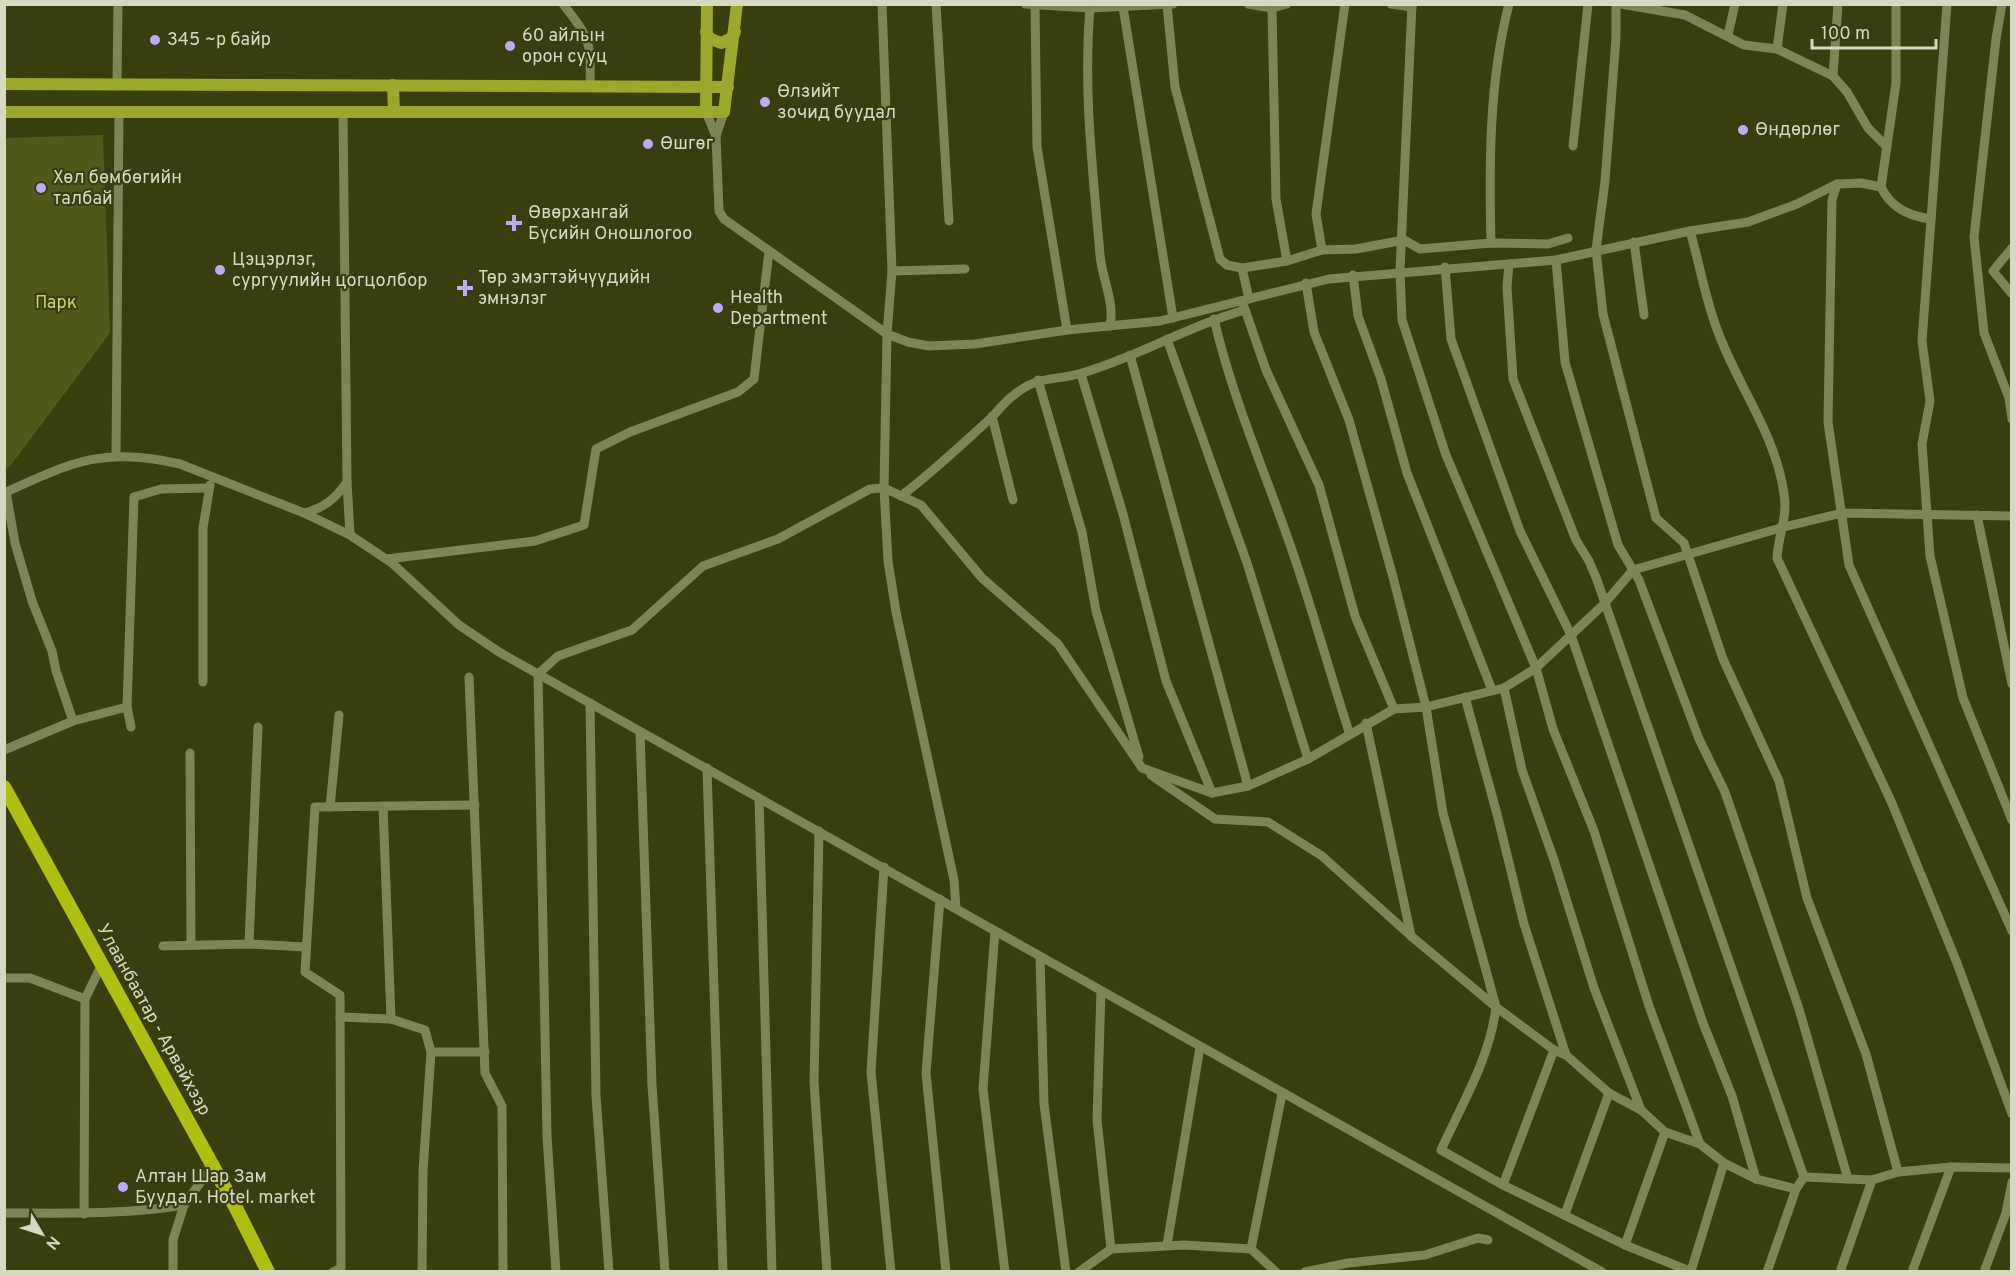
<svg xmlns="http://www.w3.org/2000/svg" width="2016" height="1276" viewBox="0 0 2016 1276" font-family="Overpass,sans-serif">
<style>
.green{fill:#51581c}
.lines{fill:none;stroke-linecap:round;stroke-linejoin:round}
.minor{stroke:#7e8555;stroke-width:9}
.major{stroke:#9ba82c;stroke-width:12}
.highway{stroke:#afbf10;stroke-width:14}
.poi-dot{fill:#bda9f5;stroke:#393e0e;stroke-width:2}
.labels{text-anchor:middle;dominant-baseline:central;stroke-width:4.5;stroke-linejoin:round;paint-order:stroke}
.poi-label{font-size:18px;fill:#d5d9c0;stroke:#393e0e;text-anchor:start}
.park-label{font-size:18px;fill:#c7d569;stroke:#393e0e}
.street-label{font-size:18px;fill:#d5d9c0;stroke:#393e0e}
</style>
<rect width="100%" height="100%" fill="#393e0e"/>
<path class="green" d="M103 135 110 333 11 465 5 469V138Z"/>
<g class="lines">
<g class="minor">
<path d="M563 4C591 40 591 42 590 87"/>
<path d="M882 4 892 271 887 334 884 488 888 561 896 612 954 880 956 908"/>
<path d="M936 4 949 221"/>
<path d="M1025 4 1090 8 1173 4"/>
<path d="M1248 4 1272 8"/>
<path d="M1391 4 1412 7"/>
<path d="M1412 4 1400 271 1402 320 1446 455 1536 668 1553 729 1594 831 1649 1006 1700 1144"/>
<path d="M1616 4V38L1605 181 1596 250 1603 314 1656 518 1684 543 1723 659 1779 781 1807 898 1866 1054 1898 1172"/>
<path d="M1621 4 1685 15 1744 45 1777 49 1833 76 1847 92 1868 128 1887 147"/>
<path d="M1947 4 1922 341 1930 401 1922 444 1930 556 1963 698 2012 820"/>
<path d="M2002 4 1996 39 1974 237 1984 333 2009 398 2012 419"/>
<path d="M1167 5 1175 87 1220 259 1227 265 1242 268 1249 299"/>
<path d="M1035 6 1037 147 1067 330"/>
<path d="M1123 7 1173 318"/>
<path d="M1090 8C1083 91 1093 172 1100 255 1102 279 1115 302 1110 326"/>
<path d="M1728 35 1735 4"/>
<path d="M1777 49 1783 4"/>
<path d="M1833 76 1838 4"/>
<path d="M117 84 118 4"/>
<path d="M343 112 347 482 350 535"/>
<path d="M706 112 716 136"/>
<path d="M724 112 716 136 719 211 724 219 887 334 908 342 929 346 975 344 1067 330 1160 321 1329 279 1556 260 1690 231 1748 222 1797 204 1837 184 1861 183 1881 187C1891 208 1909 216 1931 219"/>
<path d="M1573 146 1588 4"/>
<path d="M1837 184 1832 200 1828 422 1849 565 2012 931"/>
<path d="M1881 187 1896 83V4"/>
<path d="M1690 231C1700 265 1706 304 1720 337 1741 391 1776 436 1784 494 1788 517 1778 536 1777 558L1891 801 1957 963 2012 1114"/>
<path d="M1634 242 1644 315"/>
<path d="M1491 243C1489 165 1489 81 1509 4"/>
<path d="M2012 248 1993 271 2012 294"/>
<path d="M1322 250 1316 214 1345 4"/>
<path d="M1556 260 1565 362 1618 545 1639 580 1699 739 1725 792 1799 1009 1848 1179"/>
<path d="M1287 261 1276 199 1272 8 1287 4"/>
<path d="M1509 264 1507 287 1513 379 1576 540 1589 561 1597 580 1804 1177"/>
<path d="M1445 267 1451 339 1520 531 1571 635 1703 1023 1732 1096 1756 1179"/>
<path d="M1242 268 1287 261 1322 250 1356 249 1404 240 1420 249 1491 243 1548 244 1568 238"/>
<path d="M892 271 965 269"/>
<path d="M1353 275 1358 316 1381 379 1407 473 1492 690"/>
<path d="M1306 283 1314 332 1349 420 1393 577 1426 707 1443 813 1496 1007C1490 1058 1462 1104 1441 1150L1503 1185 1625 1245 1692 1272"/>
<path d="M1242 301 1266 370 1319 485 1355 616 1394 709"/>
<path d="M1214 319C1232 396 1261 462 1287 536 1310 600 1328 667 1349 732"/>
<path d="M1167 339 1247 563 1308 759"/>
<path d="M1130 355 1248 786"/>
<path d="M1081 374 1123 514 1166 681 1212 793"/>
<path d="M1038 380 1082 532 1096 611 1139 757"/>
<path d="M992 416 1013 500"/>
<path d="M116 455 119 112"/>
<path d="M6 492 15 543 32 601 52 651 56 671 73 721"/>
<path d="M4 493C72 462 104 446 180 464L304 513 350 535 392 563 459 625 499 652 1602 1272"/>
<path d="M901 496C933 472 962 444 991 418 999 410 1005 401 1014 395 1037 375 1056 381 1082 373 1138 357 1188 326 1245 310"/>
<path d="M304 513C324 508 335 499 347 482"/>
<path d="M1977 515 2012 684"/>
<path d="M387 559 535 541 584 525 596 449 630 432 738 392 754 379 769 251"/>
<path d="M469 677 485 1073 502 1106 503 1272"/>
<path d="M203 682V528L210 485"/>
<path d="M1504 688 1522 770 1554 860 1594 988 1641 1110"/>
<path d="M1465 697 1497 814 1524 924 1566 1055"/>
<path d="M590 703 596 1096 609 1272"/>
<path d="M1366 723 1411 936"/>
<path d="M131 727 127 707 134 497 161 489 209 488"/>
<path d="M640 732 652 1085 665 1272"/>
<path d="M4 750 73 721 127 707"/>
<path d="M190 753 191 945"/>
<path d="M707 768 723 1272"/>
<path d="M1151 775 1215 819 1268 822 1322 856 1411 936 1496 1007 1554 1050 1566 1055 1609 1093 1641 1110 1665 1132 1700 1144 1724 1163 1756 1179 1796 1189 1804 1177 1872 1180 1898 1172 1951 1167 2012 1168"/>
<path d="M759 798 772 1272"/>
<path d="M383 806 391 1019"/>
<path d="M330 807 339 715"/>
<path d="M819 831 814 1082 827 1272"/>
<path d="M884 867 871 1072 891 1272"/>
<path d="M940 899 926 1073 946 1272"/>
<path d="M995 931 983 1089 1005 1272"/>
<path d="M249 944 258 727"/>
<path d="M163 946 249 944 306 947"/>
<path d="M1040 957 1044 1104 1066 1272"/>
<path d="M4 978H30L85 999"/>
<path d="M1101 991 1097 1120 1111 1249"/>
<path d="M340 1017 391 1019 425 1030 431 1052H485"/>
<path d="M1503 1185 1554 1050"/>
<path d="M4 1213C65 1213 124 1215 184 1205"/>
<path d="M84 1214 85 999 101 966"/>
<path d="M1565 1214 1609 1093"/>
<path d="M1167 1245 1200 1047"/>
<path d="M1625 1245 1665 1132"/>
<path d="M1251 1249 1282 1094"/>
<path d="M1691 1271 1724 1163"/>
<path d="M173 1272V1240L184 1205 213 1165"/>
<path d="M333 1272 341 1268 340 995 305 972 315 807 475 805"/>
<path d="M422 1272 423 1171 431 1052"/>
<path d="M556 1272 547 1136 538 674 558 656 632 630 703 566 778 539 870 489 884 488 921 505 982 578 1058 644 1142 768 1212 793 1248 786 1308 759 1394 709 1426 707 1504 688 1536 668 1604 604 1633 570 1784 527 1842 513 2012 516"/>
<path d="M1079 1272 1111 1249 1184 1245 1251 1249 1276 1272"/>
<path d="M1305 1272 1348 1263 1425 1255 1478 1238 1488 1240"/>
<path d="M1767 1272 1796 1189"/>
<path d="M1840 1272 1872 1180"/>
<path d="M1912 1272 1951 1167"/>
<path d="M1984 1272 2006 1213 2012 1182"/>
</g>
<g class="major">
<path d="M706 32 709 38 721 43 732 38 735 32"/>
<path d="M4 84 728 87"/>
<path d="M393 85 394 112"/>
<path d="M4 112H724L737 4"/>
<path d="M706 112 707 4"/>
</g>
<path class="highway" d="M4 787 236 1208 268 1272"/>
</g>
<g class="poi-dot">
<circle cx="155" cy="40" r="6"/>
<circle cx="510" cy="46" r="6"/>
<circle cx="765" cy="102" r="6"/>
<circle cx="1743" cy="130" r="6"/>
<circle cx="648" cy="144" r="6"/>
<circle cx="41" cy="188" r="6"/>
<path d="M511 214h6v6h6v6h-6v6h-6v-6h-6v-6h6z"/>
<circle cx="220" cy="270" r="6"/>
<path d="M462 279h6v6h6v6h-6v6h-6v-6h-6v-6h6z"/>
<circle cx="718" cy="308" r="6"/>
<circle cx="123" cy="1187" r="6"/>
</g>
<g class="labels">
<g class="poi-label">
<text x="522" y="36">60 айлын<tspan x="522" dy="21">орон сууц</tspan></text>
<text x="167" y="40">345 ~р байр</text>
<text x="777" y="92">Өлзийт<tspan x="777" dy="21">зочид буудал</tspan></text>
<text x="1755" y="130">Өндөрлөг</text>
<text x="660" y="144">Өшгөг</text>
<text x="53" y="178">Хөл бөмбөгийн<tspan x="53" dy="21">талбай</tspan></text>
<text x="528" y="213">Өвөрхангай<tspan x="528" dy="21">Бүсийн Оношлогоо</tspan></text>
<text x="232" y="260">Цэцэрлэг,<tspan x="232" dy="21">сургуулийн цогцолбор</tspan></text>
<text x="478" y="278">Төр эмэгтэйчүүдийн<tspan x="478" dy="21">эмнэлэг</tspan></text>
<text x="730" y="298">Health<tspan x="730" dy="21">Department</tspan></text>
<text x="135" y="1177">Алтан Шар Зам<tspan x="135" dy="21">Буудал. Hotel. market</tspan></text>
</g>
<g class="park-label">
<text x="56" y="303">Парк</text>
</g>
<g class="street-label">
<text transform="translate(153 1020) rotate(61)">Улаанбаатар - Арвайхээр</text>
</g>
</g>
<rect width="2016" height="1276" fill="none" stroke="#d5d9c0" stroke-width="12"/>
<g transform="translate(42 1234) rotate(129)" stroke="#393e0e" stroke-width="4.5" paint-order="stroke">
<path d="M0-4.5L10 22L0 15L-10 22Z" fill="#d5d9c0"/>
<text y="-9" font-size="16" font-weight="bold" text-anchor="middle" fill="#d5d9c0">N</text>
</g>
<path d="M1812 39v9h124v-9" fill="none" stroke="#d5d9c0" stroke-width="3"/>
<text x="1821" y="39" font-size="18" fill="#d5d9c0" stroke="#393e0e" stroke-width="4.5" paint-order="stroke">100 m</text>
</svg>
